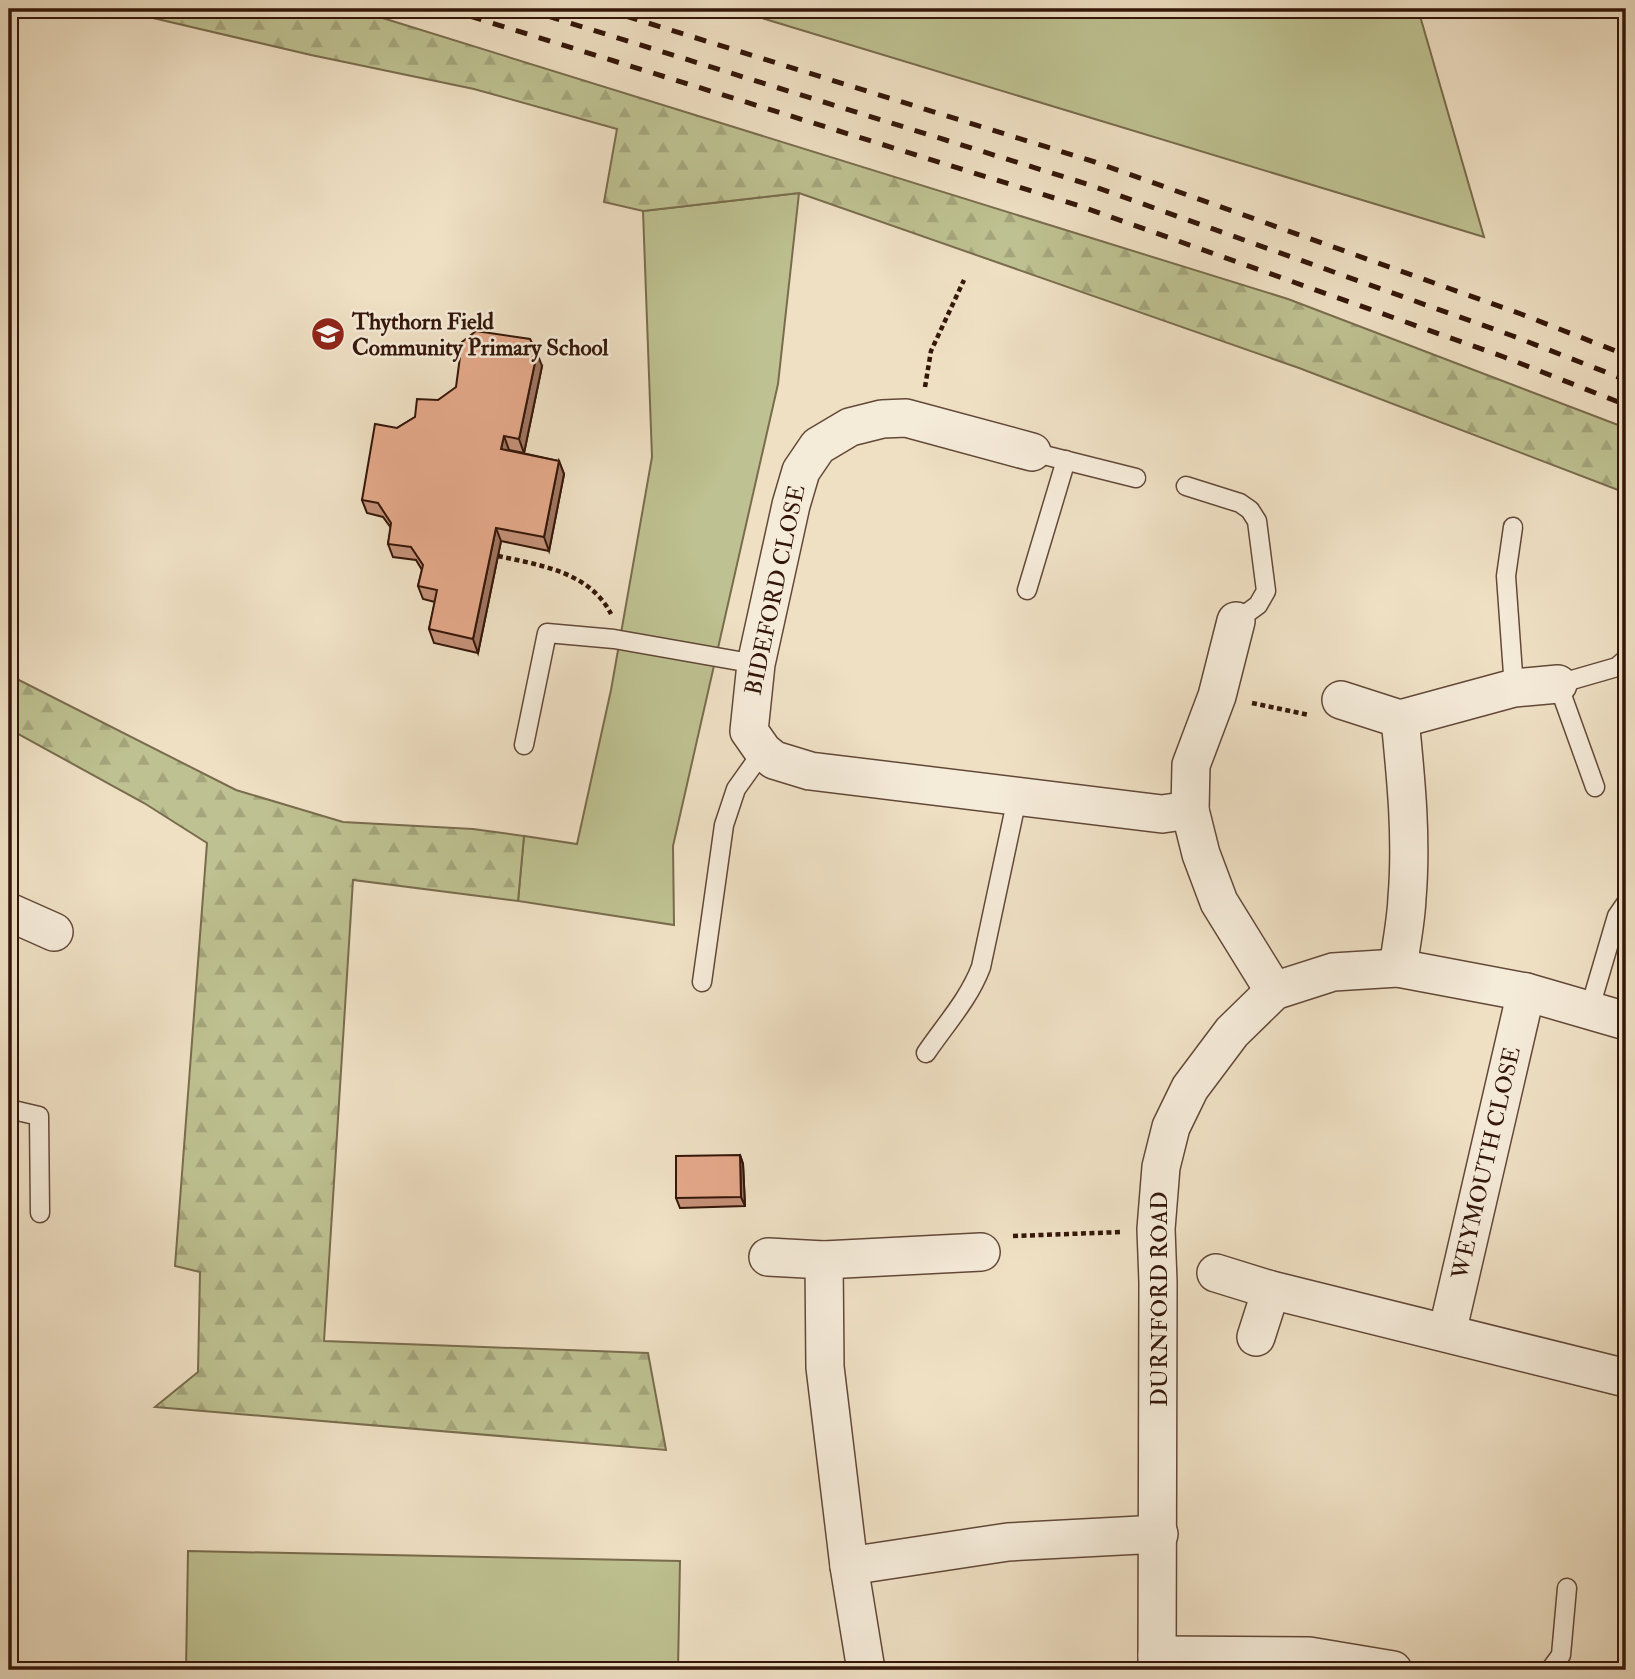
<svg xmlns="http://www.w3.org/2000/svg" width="1635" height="1679" viewBox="0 0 1635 1679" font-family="'IM FELL Double Pica',serif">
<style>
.grass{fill:#bec191;stroke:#796c4d;stroke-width:2}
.forest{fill:url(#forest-firs);stroke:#796c4d;stroke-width:2}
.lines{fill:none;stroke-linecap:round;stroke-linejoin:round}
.service-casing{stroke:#634838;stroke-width:21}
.minor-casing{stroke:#634838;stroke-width:40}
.path{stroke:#341609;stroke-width:4.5;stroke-dasharray:5 3.5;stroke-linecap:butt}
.service{stroke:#f5ebd9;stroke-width:18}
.minor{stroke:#f5ebd9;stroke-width:37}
.rail{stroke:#341609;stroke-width:5;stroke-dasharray:12 12;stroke-linecap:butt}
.wall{fill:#c59178;stroke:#341609;stroke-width:2}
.shaded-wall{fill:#a07661;stroke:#341609;stroke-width:2}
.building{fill:#e5a98b;stroke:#341609;stroke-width:2}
.labels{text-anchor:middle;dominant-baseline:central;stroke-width:5;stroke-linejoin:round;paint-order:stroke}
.poi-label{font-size:23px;font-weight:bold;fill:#341609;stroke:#f5ebd9;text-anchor:start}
.street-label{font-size:23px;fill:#341609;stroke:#f5ebd9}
</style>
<defs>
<pattern id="forest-firs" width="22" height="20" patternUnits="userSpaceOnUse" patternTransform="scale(1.75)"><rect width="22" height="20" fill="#bec191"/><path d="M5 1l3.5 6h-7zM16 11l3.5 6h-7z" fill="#a4a57c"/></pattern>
</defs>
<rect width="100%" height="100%" fill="#efe0c4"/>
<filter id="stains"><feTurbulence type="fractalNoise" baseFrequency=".00286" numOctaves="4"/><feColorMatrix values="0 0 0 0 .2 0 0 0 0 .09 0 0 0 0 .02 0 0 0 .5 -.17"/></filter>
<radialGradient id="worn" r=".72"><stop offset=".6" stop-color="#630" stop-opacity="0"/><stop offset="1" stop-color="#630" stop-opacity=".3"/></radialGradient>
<g class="grass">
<path d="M732 9H1418L1484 237Z"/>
<path d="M799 193 778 384 673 846 674 925 518 901 524 836 577 844 611 690 652 457 643 211Z"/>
<path d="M188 1551 680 1561 678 1670H186Z"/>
</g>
<g class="forest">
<path d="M126 9H353L360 11 1288 299 1626 428V493L1299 368 799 193 643 211 604 202 617 129 474 89 311 55 153 18Z"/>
<path d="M9 675 236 790 343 822 473 829 524 836 518 901 353 880 324 1341 648 1353 666 1450 155 1407 198 1372 200 1272 175 1266 207 843 144 803 9 729Z"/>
</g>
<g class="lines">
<g class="service-casing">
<g id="service">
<path d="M1032 452 1136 478"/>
<path d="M1186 486 1240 503 1250 510 1257 521 1266 591 1258 605 1236 621"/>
<path d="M1513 527 1506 576 1514 688"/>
<path d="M1027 590 1066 460"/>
<path d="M524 745 547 633 614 639 756 664"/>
<path d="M1595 787 1558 684 1617 667 1626 659"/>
<path d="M702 982 724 825 736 789 763 751"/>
<path d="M1589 1011 1617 916 1626 903"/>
<path d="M926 1053C945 1025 969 999 981 967L1017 798"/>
<path d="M9 1109 39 1116 40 1213"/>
<path d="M1550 1670 1561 1655 1567 1588"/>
</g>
</g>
<g class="minor-casing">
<g id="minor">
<path d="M1032 452 906 418 882 419 850 427 818 446 801 471 791 505 756 664 749 731 763 751 774 760 810 771 1162 814 1190 810"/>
<path d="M1236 621 1217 696 1191 765 1190 810 1201 854 1219 902 1274 991"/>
<path d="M1341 700 1400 719 1514 688 1558 684"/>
<path d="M9 912 54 932"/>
<path d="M1398 968C1401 945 1406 922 1407 898 1412 838 1406 779 1400 719"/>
<path d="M768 1257 824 1260 981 1252"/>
<path d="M824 1260 825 1367 849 1566 866 1670"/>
<path d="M1216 1273 1271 1290 1626 1378"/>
<path d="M1447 1333 1526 992"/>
<path d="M1256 1337 1271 1290"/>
<path d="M849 1566 1008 1542 1159 1534"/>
<path d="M1157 1655 1309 1656 1393 1670"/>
<path d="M1157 1670 1158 1282 1156 1229 1161 1167 1171 1127 1190 1088 1232 1032 1274 991 1333 972 1398 968 1526 992 1626 1021"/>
</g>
</g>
<g class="path">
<path d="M925 387 931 351 964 280"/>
<path d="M498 556C540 565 590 572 611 614"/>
<path d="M1252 703 1309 715"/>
<path d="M1013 1236 1123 1232"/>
</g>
<use href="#service" class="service"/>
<use href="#minor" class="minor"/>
<g class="rail">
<path d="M447 9 1080 206 1504 357 1626 405"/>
<path d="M525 9 1087 184 1513 336 1626 380"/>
<path d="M603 9 1095 162 1521 314 1626 355"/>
</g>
</g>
<g class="wall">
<path d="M542 366 524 453 509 450 559 461 564 474 549 551 501 541 478 653 434 643 429 629 435 602 423 599 418 586 422 570 416 560 393 557 388 544 391 528 383 517 367 513 362 500 397 428 415 417 438 400Z"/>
<path d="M740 1155 743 1164 745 1206 680 1208 676 1198Z"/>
</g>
<g class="shaded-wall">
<path d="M537 353 542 366 524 453 519 439Z"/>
<path d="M504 436 509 450 506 462 501 449Z"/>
<path d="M559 461 564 474 549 551 544 537Z"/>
<path d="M496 528 501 541 478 653 473 639Z"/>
<path d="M740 1155 743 1164 745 1206 741 1197Z"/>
</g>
<g class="building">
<path d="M476 331 530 339 537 353 519 439 504 436 501 449 559 461 544 537 496 528 473 639 429 629 437 590 418 586 423 565 411 547 388 544 391 523 378 503 362 500 375 424 397 428 415 417 417 399 438 400 456 387 462 342Z"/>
<path d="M740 1155 741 1197 676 1198V1156Z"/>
</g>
<defs>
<g id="school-disc" transform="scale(1.75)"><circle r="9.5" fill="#8f2418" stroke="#f5ebd9"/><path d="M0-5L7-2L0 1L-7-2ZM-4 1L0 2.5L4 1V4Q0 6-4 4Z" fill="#fff"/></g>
</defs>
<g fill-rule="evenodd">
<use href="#school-disc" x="328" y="334"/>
</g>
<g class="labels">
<g class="poi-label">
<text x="352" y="321">Thythorn Field<tspan x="352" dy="26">Community Primary School</tspan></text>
</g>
<g class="street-label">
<text transform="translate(775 590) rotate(-78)">BIDEFORD CLOSE</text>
<text transform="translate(1486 1163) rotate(-77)">WEYMOUTH CLOSE</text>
<text transform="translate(1159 1299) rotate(-90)">DURNFORD ROAD</text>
</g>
</g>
<rect width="1635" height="1679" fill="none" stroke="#efe0c4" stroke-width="35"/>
<rect x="10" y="10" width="1614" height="1658" fill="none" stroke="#341609" stroke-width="3.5"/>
<rect x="18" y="18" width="1600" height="1644" fill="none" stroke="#341609" stroke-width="2"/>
<rect width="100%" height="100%" filter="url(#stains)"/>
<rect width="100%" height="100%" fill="url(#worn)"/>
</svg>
